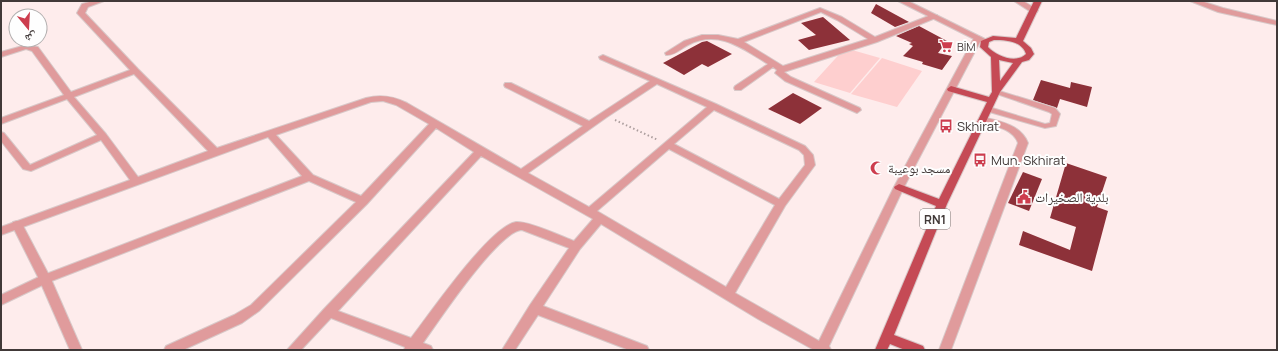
<svg xmlns="http://www.w3.org/2000/svg" width="1278" height="351" viewBox="0 0 1278 351" font-family="Manrope,'Noto Naskh Arabic',sans-serif">
<style>
.green{fill:#fecfcf}
.building{fill:#8d3139}
.lines{fill:none;stroke-linecap:round;stroke-linejoin:round}
.service-casing{stroke:#d8c8c8;stroke-width:2}
.minor-casing{stroke:#d8c8c8;stroke-width:2}
.tertiary-casing{stroke:#d8c8c8;stroke-width:2}
.primary-casing{stroke:#d8c8c8;stroke-width:2}
.path{stroke:#ac9e9e;stroke-width:2;stroke-dasharray:1.5 2.5;stroke-linecap:butt}
.service{fill:#e09b9c;fill-rule:evenodd}
.minor{fill:#e09b9c;fill-rule:evenodd}
.tertiary{fill:#e09b9c;fill-rule:evenodd}
.primary{fill:#c54a55;fill-rule:evenodd}
.labels{text-anchor:middle;dominant-baseline:central;stroke-width:4;stroke-linejoin:round;paint-order:stroke}
.far-poi-label{font-size:11px;fill:#413938;stroke:#fefefe;text-anchor:start}
.shield{fill:#fefefe;stroke:#7a7473;stroke-width:1}
.shield-label{font-size:12px;font-weight:bold;fill:#413938}
.poi-label{font-size:13px;fill:#413938;stroke:#fefefe;text-anchor:start}
</style>
<rect width="100%" height="100%" fill="#feecec"/>
<g class="green">
<path d="M845 48 880 58 850 93 814 82Z"/>
<path d="M882 58 922 71 897 107 851 94Z"/>
</g>
<g class="building">
<path d="M876 4 909 22 895 27 871 13Z"/>
<path d="M823 17 850 40 809 50 798 40 816 35 801 23Z"/>
<path d="M919 26 947 41 938 53 952 56 942 70 922 64 923 62 903 56 913 46 909 44 912 43 896 36Z"/>
<path d="M707 41 732 54 708 67 702 64 684 75 663 63 702 42Z"/>
<path d="M1041 80 1070 88 1071 82 1092 87 1087 107 1060 99 1057 108 1033 100Z"/>
<path d="M793 93 822 108 800 124 768 109Z"/>
<path d="M1066 163 1107 177 1097 207 1108 211 1092 271 1019 245 1023 231 1070 250 1076 227 1050 218Z"/>
<path d="M1023 172 1042 179 1029 211 1008 203Z"/>
</g>
<g class="lines">
<g class="service-casing">
<path id="service" d="M996 90 1055 108 1060 114 1056 126 1045 128 986 111 985 109 986 107H989L1045 124 1050 123 1052 114 1049 112 994 93 993 92Z"/>
</g>
<g class="minor-casing">
<g id="minor">
<path d="M93 1H104L88 7 85 13 138 69 217 148 366 98C381 94 393 96 407 103L521 169 583 126 505 87 504 85 505 83H511L589 121 650 81 600 59 599 57 603 55 716 104 805 146 813 155 815 165 785 206 735 293 819 341 894 187 974 38 978 36 982 38 904 187 829 346 831 350H814L758 319 601 224 580 249 543 306 647 346 649 350H629L538 315 515 350H502L530 305 569 248 522 230C499 230 438 322 423 343L431 346 433 350H404L405 347 331 318 301 350H287L324 309 474 152 436 128 367 204 259 311 242 323 183 350H164L166 346 234 315 251 305 356 202 309 181 49 282 1 305V295L41 276 302 176 268 137 1 235V227L130 180 101 140 31 171 23 169 1 141V132L4 133 30 165 97 135 67 99 1 124V118L64 95 32 51 26 49 1 57V52L26 45 38 47 71 92 130 70 77 13 82 4ZM134 74 208 151 138 177 106 134 74 97ZM657 84 707 107 589 207 528 173 607 117ZM383 101 396 105 429 124 361 196 313 175 276 135 371 102ZM714 110 799 150 804 155 805 165 779 199 674 144ZM669 149 775 205 726 287 597 211ZM481 156 593 219 574 241C561 236 529 221 516 222 490 226 429 315 411 338L338 311Z"/>
<path d="M1014 1H1023L1038 10 1037 12H1031Z"/>
<path d="M1190 1H1201L1223 8 1277 21V25L1218 12Z"/>
<path d="M820 8 842 17 875 37 931 15H937L938 17 877 42 784 72 791 77 860 108 861 110 857 113 785 81 775 73 777 70 773 67 741 90H735L734 88 735 86 768 64C742 48 718 29 688 45 682 48 674 56 666 55L665 53 684 41 702 35H718L738 39ZM821 12 837 20 868 39 783 66 744 42Z"/>
<path d="M983 117C1000 121 1021 125 1028 143L951 350H939L1018 143C1013 128 993 126 980 122L978 120Z"/>
</g>
</g>
<g class="tertiary-casing">
<g id="tertiary">
<path d="M898 1H908L989 41 988 43H982Z"/>
<path d="M17 221 21 222 51 279 82 350H70L39 279 12 225 13 222Z"/>
</g>
</g>
<g class="primary-casing">
<path id="primary" d="M1034 1H1042L1023 41 1031 48 1034 54 1029 60 1022 62 1000 92 947 204 894 335 923 346 925 350H905L890 344 887 350H875L936 206 895 189 894 187 899 184 939 199 987 102 948 91 947 89 951 86 989 97 992 92 991 57 980 47 981 41 993 36 1016 38ZM994 40C1006 40 1022 41 1026 54 1016 64 996 56 988 47L989 42ZM999 60 1013 63 1000 81Z"/>
</g>
<path class="path" d="M615 120 658 140"/>
<use href="#service" class="service"/>
<use href="#minor" class="minor"/>
<use href="#tertiary" class="tertiary"/>
<use href="#primary" class="primary"/>
</g>
<defs>
<g id="supermarket-bare" transform="scale(1.08)"><path d="M-6-5.5h2.5l.6 2H6L4.5 2H-2.5L-4.4-4H-6ZM-1.5 3.2a1.3 1.3 0 1 0 .1 0ZM3 3.2a1.3 1.3 0 1 0 .1 0Z" fill="#cd3d4e" stroke="#fefefe" stroke-width="2.5" paint-order="stroke"/></g>
<g id="bus-bare" transform="scale(1.08)"><path d="M-5-6H5V4H4V6H2V4H-2V6H-4V4H-5ZM-3.5-4V0h7V-4ZM-3.5 1.2v1.5H-2V1.2ZM2 1.2v1.5H3.5V1.2Z" fill="#cd3d4e" stroke="#fefefe" stroke-width="2.5" paint-order="stroke"/></g>
<g id="mosque-bare" transform="scale(1.08)"><path d="M3.5-4.9A6 6 0 1 0 3.5 4.9A5 5 0 1 1 3.5-4.9Z" fill="#cd3d4e" stroke="#fefefe" stroke-width="2.5" paint-order="stroke"/></g>
<g id="civic-bare" transform="scale(1.08)"><path d="M-.6-6.5H3V-4.5H.6V-3L4-1V1h2V6H-6V1h2V-1L-.6-3ZM-1.2 2.5V6h2.4V2.5Z" fill="#cd3d4e" stroke="#fefefe" stroke-width="2.5" paint-order="stroke"/></g>
</defs>
<g fill-rule="evenodd">
<use href="#supermarket-bare" x="946" y="46"/>
<use href="#bus-bare" x="946" y="126"/>
<use href="#bus-bare" x="980" y="160"/>
<use href="#mosque-bare" x="877" y="168"/>
<use href="#civic-bare" x="1024" y="197"/>
</g>
<g class="labels">
<g class="far-poi-label">
<text x="957" y="46">BİM</text>
</g>
<rect class="shield" x="920" y="209" width="30" height="20" rx="3"/>
<g class="shield-label">
<text x="935" y="219">RN1</text>
</g>
<g class="poi-label">
<text x="957" y="126">Skhirat</text>
<text x="991" y="160">Mun. Skhirat</text>
<text x="888" y="168">مسجد بوعيبة</text>
<text x="1035" y="197">بلدية الصخيرات</text>
</g>
</g>
<rect width="1278" height="351" fill="none" stroke="#413938" stroke-width="4"/>
<g transform="translate(28 28) rotate(162)"><circle r="19" fill="#fefefe" stroke="#b2afaf"/>
<path d="M0-3L7 15L0 10L-7 15Z" fill="#cd3d4e"/>
<text y="-6" font-size="11" font-weight="bold" text-anchor="middle" fill="#413938">ش</text>
</g>
</svg>
